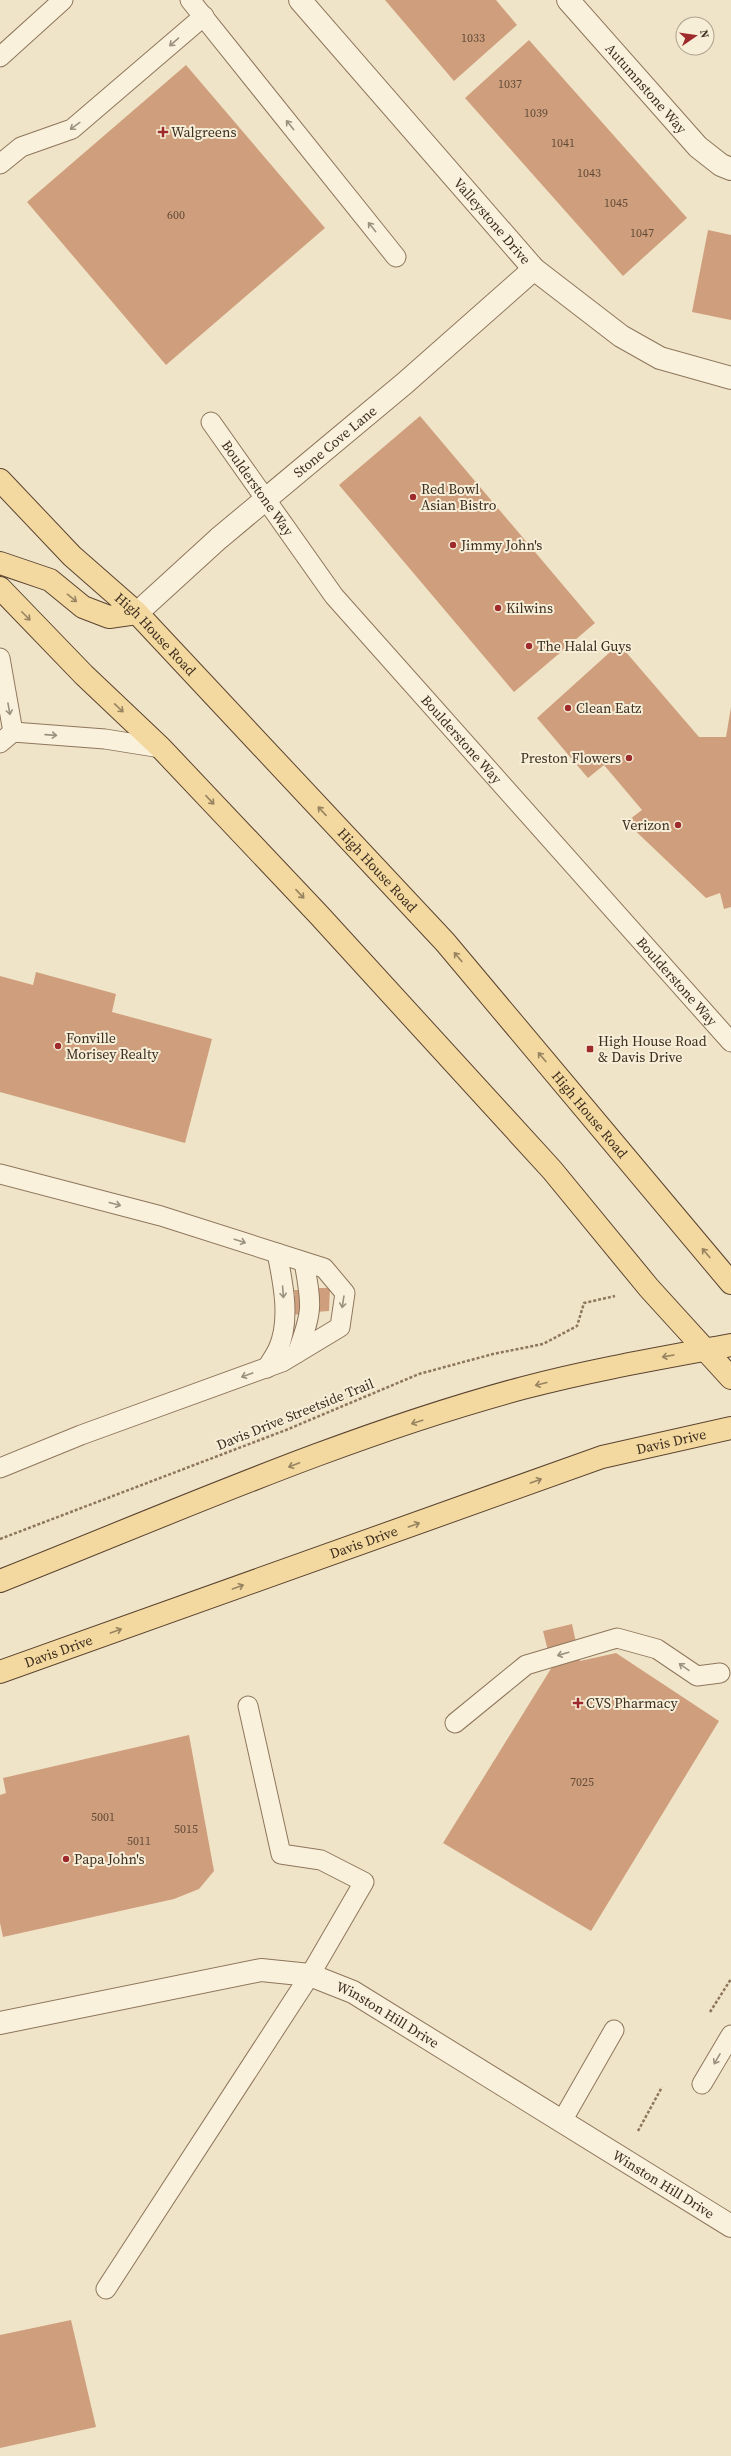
<svg xmlns="http://www.w3.org/2000/svg" width="731" height="2456" viewBox="0 0 731 2456" font-family="'Source Serif 4',serif">
<style>
.building{fill:#cf9f7d}
.lines{fill:none;stroke-linecap:round;stroke-linejoin:round}
.service-casing{stroke:#8d765c;stroke-width:21}
.minor-casing{stroke:#8d765c;stroke-width:24}
.primary-casing{stroke:#5b4430;stroke-width:24}
.path{stroke:#8d765c;stroke-width:2.5;stroke-dasharray:3 2;stroke-linecap:butt}
.service{stroke:#faf1dc;stroke-width:19}
.minor{stroke:#faf1dc;stroke-width:22}
.primary{stroke:#f3d9a0;stroke-width:22}
.oneway{stroke:#9c907e}
.oneway2{stroke:#988460}
.poi-dot{fill:#9e2a2b;stroke:#f7eed8;stroke-width:1.5}
.labels{text-anchor:middle;dominant-baseline:central;stroke-width:4;stroke-linejoin:round;paint-order:stroke}
.number-label{font-size:12px;fill:#624a37}
.street-label{font-size:14px;fill:#3d2e20;stroke:#f7eed8}
.poi-label{font-size:14px;fill:#3d2e20;stroke:#f7eed8;text-anchor:start}
</style>
<rect width="100%" height="100%" fill="#f0e4c8"/>
<g class="building">
<path d="M385 0H496L517 25 454 81Z"/>
<path d="M529 40 687 218 623 276 465 98Z"/>
<path d="M186 65 325 228 166 365 27 202Z"/>
<path d="M708 230 731 235V320L692 312Z"/>
<path d="M420 416 595 623 514 692 339 485Z"/>
<path d="M619 644 699 737H726L731 707V907L724 909 720 893 706 898 626 822 642 810 604 765 588 778 537 718Z"/>
<path d="M36 972 116 994 112 1012 212 1039 185 1143 0 1092V976L33 985Z"/>
<path d="M319 1288H330L329 1311 316 1312Z"/>
<path d="M294 1290H304L305 1315 289 1314 288 1298 295 1296Z"/>
<path d="M572 1624 580 1661 616 1653 719 1721 591 1931 443 1843 552 1667 543 1631Z"/>
<path d="M189 1735 214 1871 199 1889 174 1899 3 1937 0 1923V1795L6 1793 3 1778Z"/>
<path d="M71 2320 96 2427 0 2448V2335Z"/>
</g>
<g class="lines">
<g class="service-casing">
<g id="service">
<path d="M190 0 396 257"/>
<path d="M0 57 63 0"/>
<path d="M0 164 21 147 72 129 204 16"/>
<path id="s1" d="M211 422 334 596 731 1042"/>
<path d="M0 658 13 732"/>
<path d="M0 743 13 732 105 739 161 748"/>
<path d="M0 1174 161 1216 324 1268 345 1293 340 1327 282 1362 81 1435 0 1468"/>
<path d="M297 1353C313 1312 312 1305 304 1262"/>
<path d="M267 1368C270 1362 275 1356 278 1349 291 1321 283 1282 277 1253"/>
<path d="M455 1723 526 1665 617 1638 657 1649 697 1676 720 1673"/>
<path d="M702 2084 731 2035"/>
<path d="M562 2121 614 2030"/>
<path d="M106 2289 310 1975 364 1882 321 1860 281 1854 248 1706"/>
</g>
</g>
<g class="minor-casing">
<g id="minor">
<path id="s2" d="M300 0 534 269 621 336 660 358 731 378"/>
<path id="s3" d="M568 0 698 147 721 165 731 169"/>
<path id="s4" d="M137 613 218 539 405 383 534 269"/>
<path id="s5" d="M0 2023 261 1970 310 1975 353 1992 731 2226"/>
</g>
</g>
<g class="primary-casing">
<g id="primary">
<path id="s6" d="M0 480 72 556 137 613 445 942 731 1283"/>
<path d="M0 563 50 580 83 607 109 617 137 613"/>
<path d="M0 588 84 675 161 748 319 915 552 1170 649 1288 731 1378"/>
<path d="M0 1581C172 1513 344 1436 523 1388 591 1370 661 1358 731 1345"/>
<path id="s7" d="M0 1672 602 1457 731 1428"/>
</g>
</g>
<g class="path">
<path d="M0 1539 286 1430 419 1374 493 1354 543 1344 577 1326 584 1303 615 1296"/>
<path d="M710 2012 731 1979"/>
<path d="M638 2131 662 2087"/>
</g>
<use href="#service" class="service"/>
<use href="#minor" class="minor"/>
<use href="#primary" class="primary"/>
</g>
<defs><path id="oneway-shaft" d="M-6 0H5M1.5-3L5.5 0L1.5 3" fill="none" stroke-width="1.6" stroke-linecap="round" stroke-linejoin="round"/></defs>
<g class="oneway">
<use href="#oneway-shaft" transform="translate(174 42) rotate(139)"/>
<use href="#oneway-shaft" transform="translate(290 125) rotate(-129)"/>
<use href="#oneway-shaft" transform="translate(75 126) rotate(144)"/>
<use href="#oneway-shaft" transform="translate(372 227) rotate(-129)"/>
<use href="#oneway-shaft" transform="translate(9 709) rotate(80)"/>
<use href="#oneway-shaft" transform="translate(51 735) rotate(4)"/>
<use href="#oneway-shaft" transform="translate(115 1204) rotate(15)"/>
<use href="#oneway-shaft" transform="translate(240 1241) rotate(18)"/>
<use href="#oneway-shaft" transform="translate(283 1292) rotate(86)"/>
<use href="#oneway-shaft" transform="translate(343 1302) rotate(99)"/>
<use href="#oneway-shaft" transform="translate(247 1375) rotate(160)"/>
<use href="#oneway-shaft" transform="translate(563 1654) rotate(164)"/>
<use href="#oneway-shaft" transform="translate(684 1667) rotate(-145)"/>
<use href="#oneway-shaft" transform="translate(717 2059) rotate(120)"/>
</g>
<g class="oneway2">
<use href="#oneway-shaft" transform="translate(72 598) rotate(39)"/>
<use href="#oneway-shaft" transform="translate(26 616) rotate(45)"/>
<use href="#oneway-shaft" transform="translate(119 708) rotate(44)"/>
<use href="#oneway-shaft" transform="translate(210 800) rotate(47)"/>
<use href="#oneway-shaft" transform="translate(322 811) rotate(-133)"/>
<use href="#oneway-shaft" transform="translate(300 894) rotate(47)"/>
<use href="#oneway-shaft" transform="translate(458 957) rotate(-130)"/>
<use href="#oneway-shaft" transform="translate(542 1057) rotate(-130)"/>
<use href="#oneway-shaft" transform="translate(706 1253) rotate(-130)"/>
<use href="#oneway-shaft" transform="translate(668 1356) rotate(170)"/>
<use href="#oneway-shaft" transform="translate(541 1384) rotate(166)"/>
<use href="#oneway-shaft" transform="translate(417 1422) rotate(162)"/>
<use href="#oneway-shaft" transform="translate(294 1465) rotate(159)"/>
<use href="#oneway-shaft" transform="translate(536 1481) rotate(-20)"/>
<use href="#oneway-shaft" transform="translate(414 1525) rotate(-20)"/>
<use href="#oneway-shaft" transform="translate(238 1587) rotate(-20)"/>
<use href="#oneway-shaft" transform="translate(116 1631) rotate(-20)"/>
</g>
<g class="poi-dot">
<path d="M161 126h4v4h4v4h-4v4h-4v-4h-4v-4h4z"/>
<circle cx="413" cy="497" r="4"/>
<circle cx="453" cy="545" r="4"/>
<circle cx="498" cy="608" r="4"/>
<circle cx="529" cy="646" r="4"/>
<circle cx="568" cy="708" r="4"/>
<circle cx="629" cy="758" r="4"/>
<circle cx="678" cy="825" r="4"/>
<circle cx="58" cy="1046" r="4"/>
<rect x="586" y="1045" width="8" height="8" rx="2"/>
<path d="M576 1697h4v4h4v4h-4v4h-4v-4h-4v-4h4z"/>
<circle cx="66" cy="1859" r="4"/>
</g>
<g class="labels">
<g class="number-label">
<text x="473" y="38">1033</text>
<text x="510" y="84">1037</text>
<text x="536" y="113">1039</text>
<text x="563" y="143">1041</text>
<text x="589" y="173">1043</text>
<text x="616" y="203">1045</text>
<text x="176" y="215">600</text>
<text x="642" y="233">1047</text>
<text x="582" y="1782">7025</text>
<text x="103" y="1817">5001</text>
<text x="186" y="1829">5015</text>
<text x="139" y="1841">5011</text>
</g>
<g class="street-label">
<text stroke="none"><textPath href="#s3" startOffset="118">Autumnstone Way</textPath></text>
<text stroke="none"><textPath href="#s2" startOffset="293">Valleystone Drive</textPath></text>
<text stroke="none"><textPath href="#s4" startOffset="262">Stone Cove Lane</textPath></text>
<text stroke="none"><textPath href="#s1" startOffset="81">Boulderstone Way</textPath></text>
<text stroke="none"><textPath href="#s6" startOffset="219">High House Road</textPath></text>
<text stroke="none"><textPath href="#s1" startOffset="405">Boulderstone Way</textPath></text>
<text stroke="none"><textPath href="#s6" startOffset="543">High House Road</textPath></text>
<text stroke="none"><textPath href="#s1" startOffset="729">Boulderstone Way</textPath></text>
<text stroke="none"><textPath href="#s6" startOffset="867">High House Road</textPath></text>
<text transform="translate(295 1414) rotate(-22)">Davis Drive Streetside Trail</text>
<text stroke="none"><textPath href="#s7" startOffset="710">Davis Drive</textPath></text>
<text stroke="none"><textPath href="#s7" startOffset="386">Davis Drive</textPath></text>
<text stroke="none"><textPath href="#s7" startOffset="62">Davis Drive</textPath></text>
<text stroke="none"><textPath href="#s5" startOffset="403">Winston Hill Drive</textPath></text>
<text stroke="none"><textPath href="#s5" startOffset="727">Winston Hill Drive</textPath></text>
</g>
<g class="poi-label">
<text x="171" y="132">Walgreens</text>
<text x="421" y="489">Red Bowl<tspan x="421" dy="16">Asian Bistro</tspan></text>
<text x="461" y="545">Jimmy John's</text>
<text x="506" y="608">Kilwins</text>
<text x="537" y="646">The Halal Guys</text>
<text x="576" y="708">Clean Eatz</text>
<text x="621" y="758" text-anchor="end">Preston Flowers</text>
<text x="670" y="825" text-anchor="end">Verizon</text>
<text x="66" y="1038">Fonville<tspan x="66" dy="16">Morisey Realty</tspan></text>
<text x="598" y="1041">High House Road<tspan x="598" dy="16">&amp; Davis Drive</tspan></text>
<text x="586" y="1703">CVS Pharmacy</text>
<text x="74" y="1859">Papa John's</text>
</g>
</g>
<g transform="translate(695 36) rotate(77)"><circle r="19" fill="#f7eed8" stroke="#ada18e"/>
<path d="M0-3L7 15L0 10L-7 15Z" fill="#9e2a2b"/>
<text y="-6" font-size="11" font-weight="bold" text-anchor="middle" fill="#3d2e20">N</text>
</g>
</svg>
